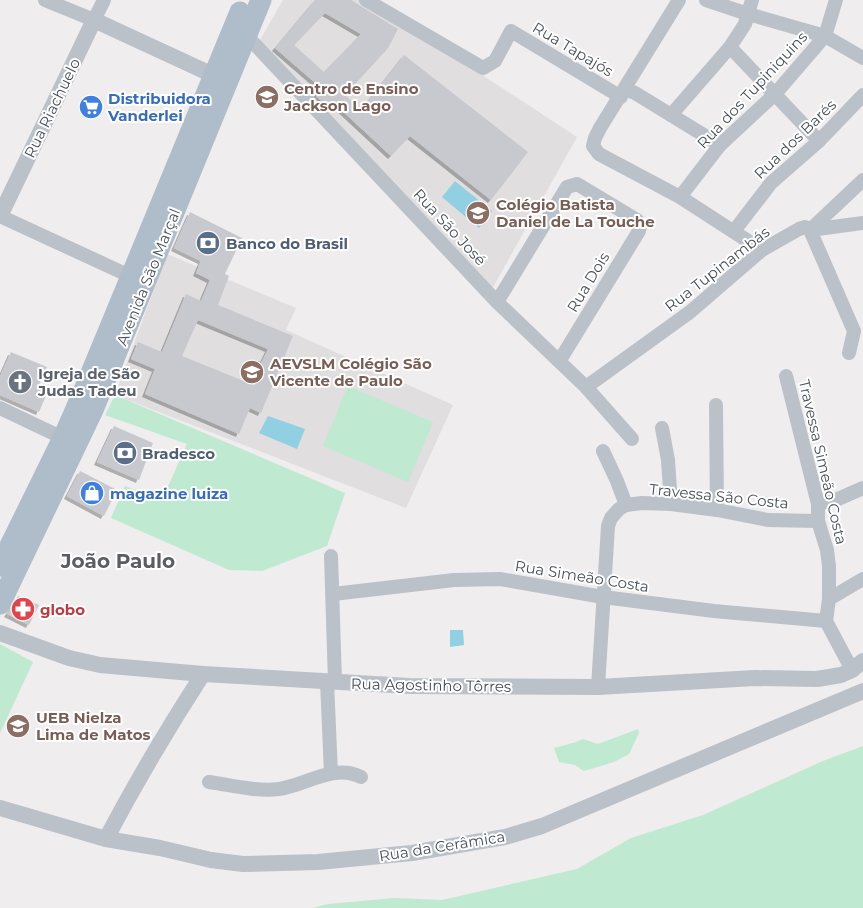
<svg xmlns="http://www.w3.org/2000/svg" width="863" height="908" viewBox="0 0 863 908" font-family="Montserrat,sans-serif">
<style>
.education{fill:#e0dede}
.green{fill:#bfe9d1}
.water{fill:#91cfe2}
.building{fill:#c7c9cf;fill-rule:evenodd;filter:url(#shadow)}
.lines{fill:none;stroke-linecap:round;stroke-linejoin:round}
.minor{stroke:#bac1c8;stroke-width:14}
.tertiary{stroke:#bac1c8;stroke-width:16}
.primary{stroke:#afbcc9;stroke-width:21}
.labels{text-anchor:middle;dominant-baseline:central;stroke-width:4;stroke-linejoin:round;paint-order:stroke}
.street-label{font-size:15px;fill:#475058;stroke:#fff}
.education-label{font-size:15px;font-weight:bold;fill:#785e54;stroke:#fff;text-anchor:start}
.shop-label{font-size:15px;font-weight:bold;fill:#366cbe;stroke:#fff;text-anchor:start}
.service-label{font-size:15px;font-weight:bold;fill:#4e5e75;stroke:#fff;text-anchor:start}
.worship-label{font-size:15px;font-weight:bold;fill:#5b616d;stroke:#fff;text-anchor:start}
.health-label{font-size:15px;font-weight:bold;fill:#be3a42;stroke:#fff;text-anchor:start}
.district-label{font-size:20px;font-weight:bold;fill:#5a5d61;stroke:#fff}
</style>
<defs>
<filter id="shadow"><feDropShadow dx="-3" dy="3" stdDeviation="0" flood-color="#0004"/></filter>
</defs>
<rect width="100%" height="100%" fill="#efeded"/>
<g class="education">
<path d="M283 0H359L412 29 577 137 492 289 260 40Z"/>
<path d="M167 254 296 308 286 330 453 405 406 508 115 395Z"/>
</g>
<g class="green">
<path d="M348 386 433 422 408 482 323 446Z"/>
<path d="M115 395 345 493 327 546 262 571 229 570 111 518 125 486 162 500 187 444 105 415Z"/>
<path d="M0 644 33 662 0 733Z"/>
<path d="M638 729 639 733 629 754 614 762 584 771 575 765 559 762 554 748 576 742 583 739 598 744Z"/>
<path d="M863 746V908H313L328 904 394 898 442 900 577 869 631 838 703 815 823 761Z"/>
</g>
<g class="water">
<path d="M455 181 492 211 479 228 442 197Z"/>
<path d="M268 416 305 429 297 449 259 433Z"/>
<path d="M450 630H463L464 645 450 647Z"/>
</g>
<g class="building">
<path d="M315 0H351L398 29 388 48 345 95 361 110 404 55 528 152 491 200 410 136 391 156 335 104 330 108 316 96 320 87 275 48ZM325 13 361 34 324 72 294 45Z"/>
<path d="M190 212 242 238 225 274 229 276 218 305 293 336 261 413 250 408 239 434 145 394 155 369 131 359 138 342 162 352 186 294 201 301 210 280 196 273 201 261 174 248ZM198 320 268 349 251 384 182 356Z"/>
<path d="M11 352 47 367 38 387 48 391 39 412 0 395V377Z"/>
<path d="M114 426 153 443 139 480 97 462Z"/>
<path d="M80 471 117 490 104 516 67 496Z"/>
<path d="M18 596 39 605 29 625 7 614Z"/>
</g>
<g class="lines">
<g class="minor">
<path d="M45 0 94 20 104 0"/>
<path d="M366 0 483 68 495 61 511 31 621 97"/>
<path d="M679 0 600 128 595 138 593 146 599 154 680 197 762 250"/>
<path d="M706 0 748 14 825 36 863 58"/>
<path d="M246 35 497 302 586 387 632 439"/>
<path d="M730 47 819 141"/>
<path d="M625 89 635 93 720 145"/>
<path d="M671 115 730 47 745 24 752 0"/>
<path d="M680 197 720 145 775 94 825 36 836 0"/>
<path d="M0 216 132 277"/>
<path d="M810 230 854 331 849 353"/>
<path d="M810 230 863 180"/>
<path d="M810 230 863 223"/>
<path d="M734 231 771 183 819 141 863 95"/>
<path d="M497 302 567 187 577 184 637 220 640 226 639 231 560 360"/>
<path d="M786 376 818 504V521L827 550 829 566V599L826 621 852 670"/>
<path d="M586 387 690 312 762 250 799 229 805 227 810 230"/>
<path d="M716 405 717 510"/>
<path d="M0 408 63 438"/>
<path d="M662 428 668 460 671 504"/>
<path d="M603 451 617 481 626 505"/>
<path d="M818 504 838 499 863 488"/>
<path d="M331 556 335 682"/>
<path d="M333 594 454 580 500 579 603 597 714 611 826 621"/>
<path d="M829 599 863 579"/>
<path d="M327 682 331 773"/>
<path d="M598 687 608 526 611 518 619 509 626 505 642 503 671 504 717 510 768 520 818 521"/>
<path d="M209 782C231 785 257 792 279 789 307 785 334 763 361 777"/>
</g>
<g class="tertiary">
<path d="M0 216 94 20 213 75"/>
<path d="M0 633 69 658 100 665 203 674 409 686 598 687 755 678 817 679 841 675 852 670 863 661"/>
<path d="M0 808 106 839 160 848 211 860 243 864 318 862 412 853 505 837 542 826 863 691"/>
<path d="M106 839C136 782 168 728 203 674"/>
</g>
<g class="primary">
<path d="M0 566 63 438 82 395 240 12"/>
<path d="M0 604 93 410 261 0"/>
</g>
</g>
<defs>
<g id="school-disc" transform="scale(1.25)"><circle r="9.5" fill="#8d6e63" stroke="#fff"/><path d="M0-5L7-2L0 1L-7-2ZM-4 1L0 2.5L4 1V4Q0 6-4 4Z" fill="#fff"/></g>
<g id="supermarket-disc" transform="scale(1.25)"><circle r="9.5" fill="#3f7fe0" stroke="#fff"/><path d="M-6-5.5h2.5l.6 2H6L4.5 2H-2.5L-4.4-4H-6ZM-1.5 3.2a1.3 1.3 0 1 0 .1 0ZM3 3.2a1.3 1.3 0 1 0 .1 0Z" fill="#fff"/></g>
<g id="bank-disc" transform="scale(1.25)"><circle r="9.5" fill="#5c6f8a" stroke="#fff"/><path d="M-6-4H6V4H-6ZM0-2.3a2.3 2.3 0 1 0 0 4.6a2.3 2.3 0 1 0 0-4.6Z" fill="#fff"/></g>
<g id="church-disc" transform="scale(1.25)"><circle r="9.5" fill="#6b7280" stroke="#fff"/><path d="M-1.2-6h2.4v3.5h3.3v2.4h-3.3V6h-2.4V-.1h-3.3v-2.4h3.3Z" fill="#fff"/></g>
<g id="shop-disc" transform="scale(1.25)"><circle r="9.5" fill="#3f7fe0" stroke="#fff"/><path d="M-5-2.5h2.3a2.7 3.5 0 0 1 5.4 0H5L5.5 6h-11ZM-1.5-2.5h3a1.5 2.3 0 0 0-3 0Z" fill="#fff"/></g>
<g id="pharmacy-disc" transform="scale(1.25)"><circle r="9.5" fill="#e0444e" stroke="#fff"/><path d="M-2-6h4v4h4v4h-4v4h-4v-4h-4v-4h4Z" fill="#fff"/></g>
</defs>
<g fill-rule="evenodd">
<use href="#school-disc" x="267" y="97"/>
<use href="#supermarket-disc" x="91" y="107"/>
<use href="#school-disc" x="478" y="213"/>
<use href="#bank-disc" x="208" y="243"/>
<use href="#school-disc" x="252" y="372"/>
<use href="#church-disc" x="20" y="382"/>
<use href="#bank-disc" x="125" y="453"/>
<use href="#shop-disc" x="92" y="493"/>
<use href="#pharmacy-disc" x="23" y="609"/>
<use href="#school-disc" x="18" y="726"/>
</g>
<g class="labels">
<g class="street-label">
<text transform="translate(573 49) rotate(31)">Rua Tapajós</text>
<text transform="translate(752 90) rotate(-47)">Rua dos Tupiniquins</text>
<text transform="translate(52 108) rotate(-64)">Rua Riachuelo</text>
<text transform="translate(795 139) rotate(-44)">Rua dos Barés</text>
<text transform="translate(450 227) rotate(47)">Rua São José</text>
<text transform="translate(717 269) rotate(-38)">Rua Tupinambás</text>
<text transform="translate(148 277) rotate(-68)">Avenida São Marçal</text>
<text transform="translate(588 282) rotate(-59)">Rua Dois</text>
<text transform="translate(823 462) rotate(77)">Travessa Simeão Costa</text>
<text transform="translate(719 496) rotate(6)">Travessa São Costa</text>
<text transform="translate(582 576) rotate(9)">Rua Simeão Costa</text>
<text transform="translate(431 685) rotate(1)">Rua Agostinho Tôrres</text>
<text transform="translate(442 846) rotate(-9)">Rua da Cerâmica</text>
</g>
<g class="education-label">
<text x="284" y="88">Centro de Ensino<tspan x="284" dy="17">Jackson Lago</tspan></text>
<text x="496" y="204">Colégio Batista<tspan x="496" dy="17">Daniel de La Touche</tspan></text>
<text x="270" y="363">AEVSLM Colégio São<tspan x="270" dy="17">Vicente de Paulo</tspan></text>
<text x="36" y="717">UEB Nielza<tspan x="36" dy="17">Lima de Matos</tspan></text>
</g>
<g class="shop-label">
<text x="108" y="98">Distribuidora<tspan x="108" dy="17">Vanderlei</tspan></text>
<text x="110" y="493">magazine luiza</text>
</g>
<g class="service-label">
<text x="226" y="243">Banco do Brasil</text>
<text x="142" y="453">Bradesco</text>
</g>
<g class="worship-label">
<text x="38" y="373">Igreja de São<tspan x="38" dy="17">Judas Tadeu</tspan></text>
</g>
<g class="health-label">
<text x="40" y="609">globo</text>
</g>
<g class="district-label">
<text x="118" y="561">João Paulo</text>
</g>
</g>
</svg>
